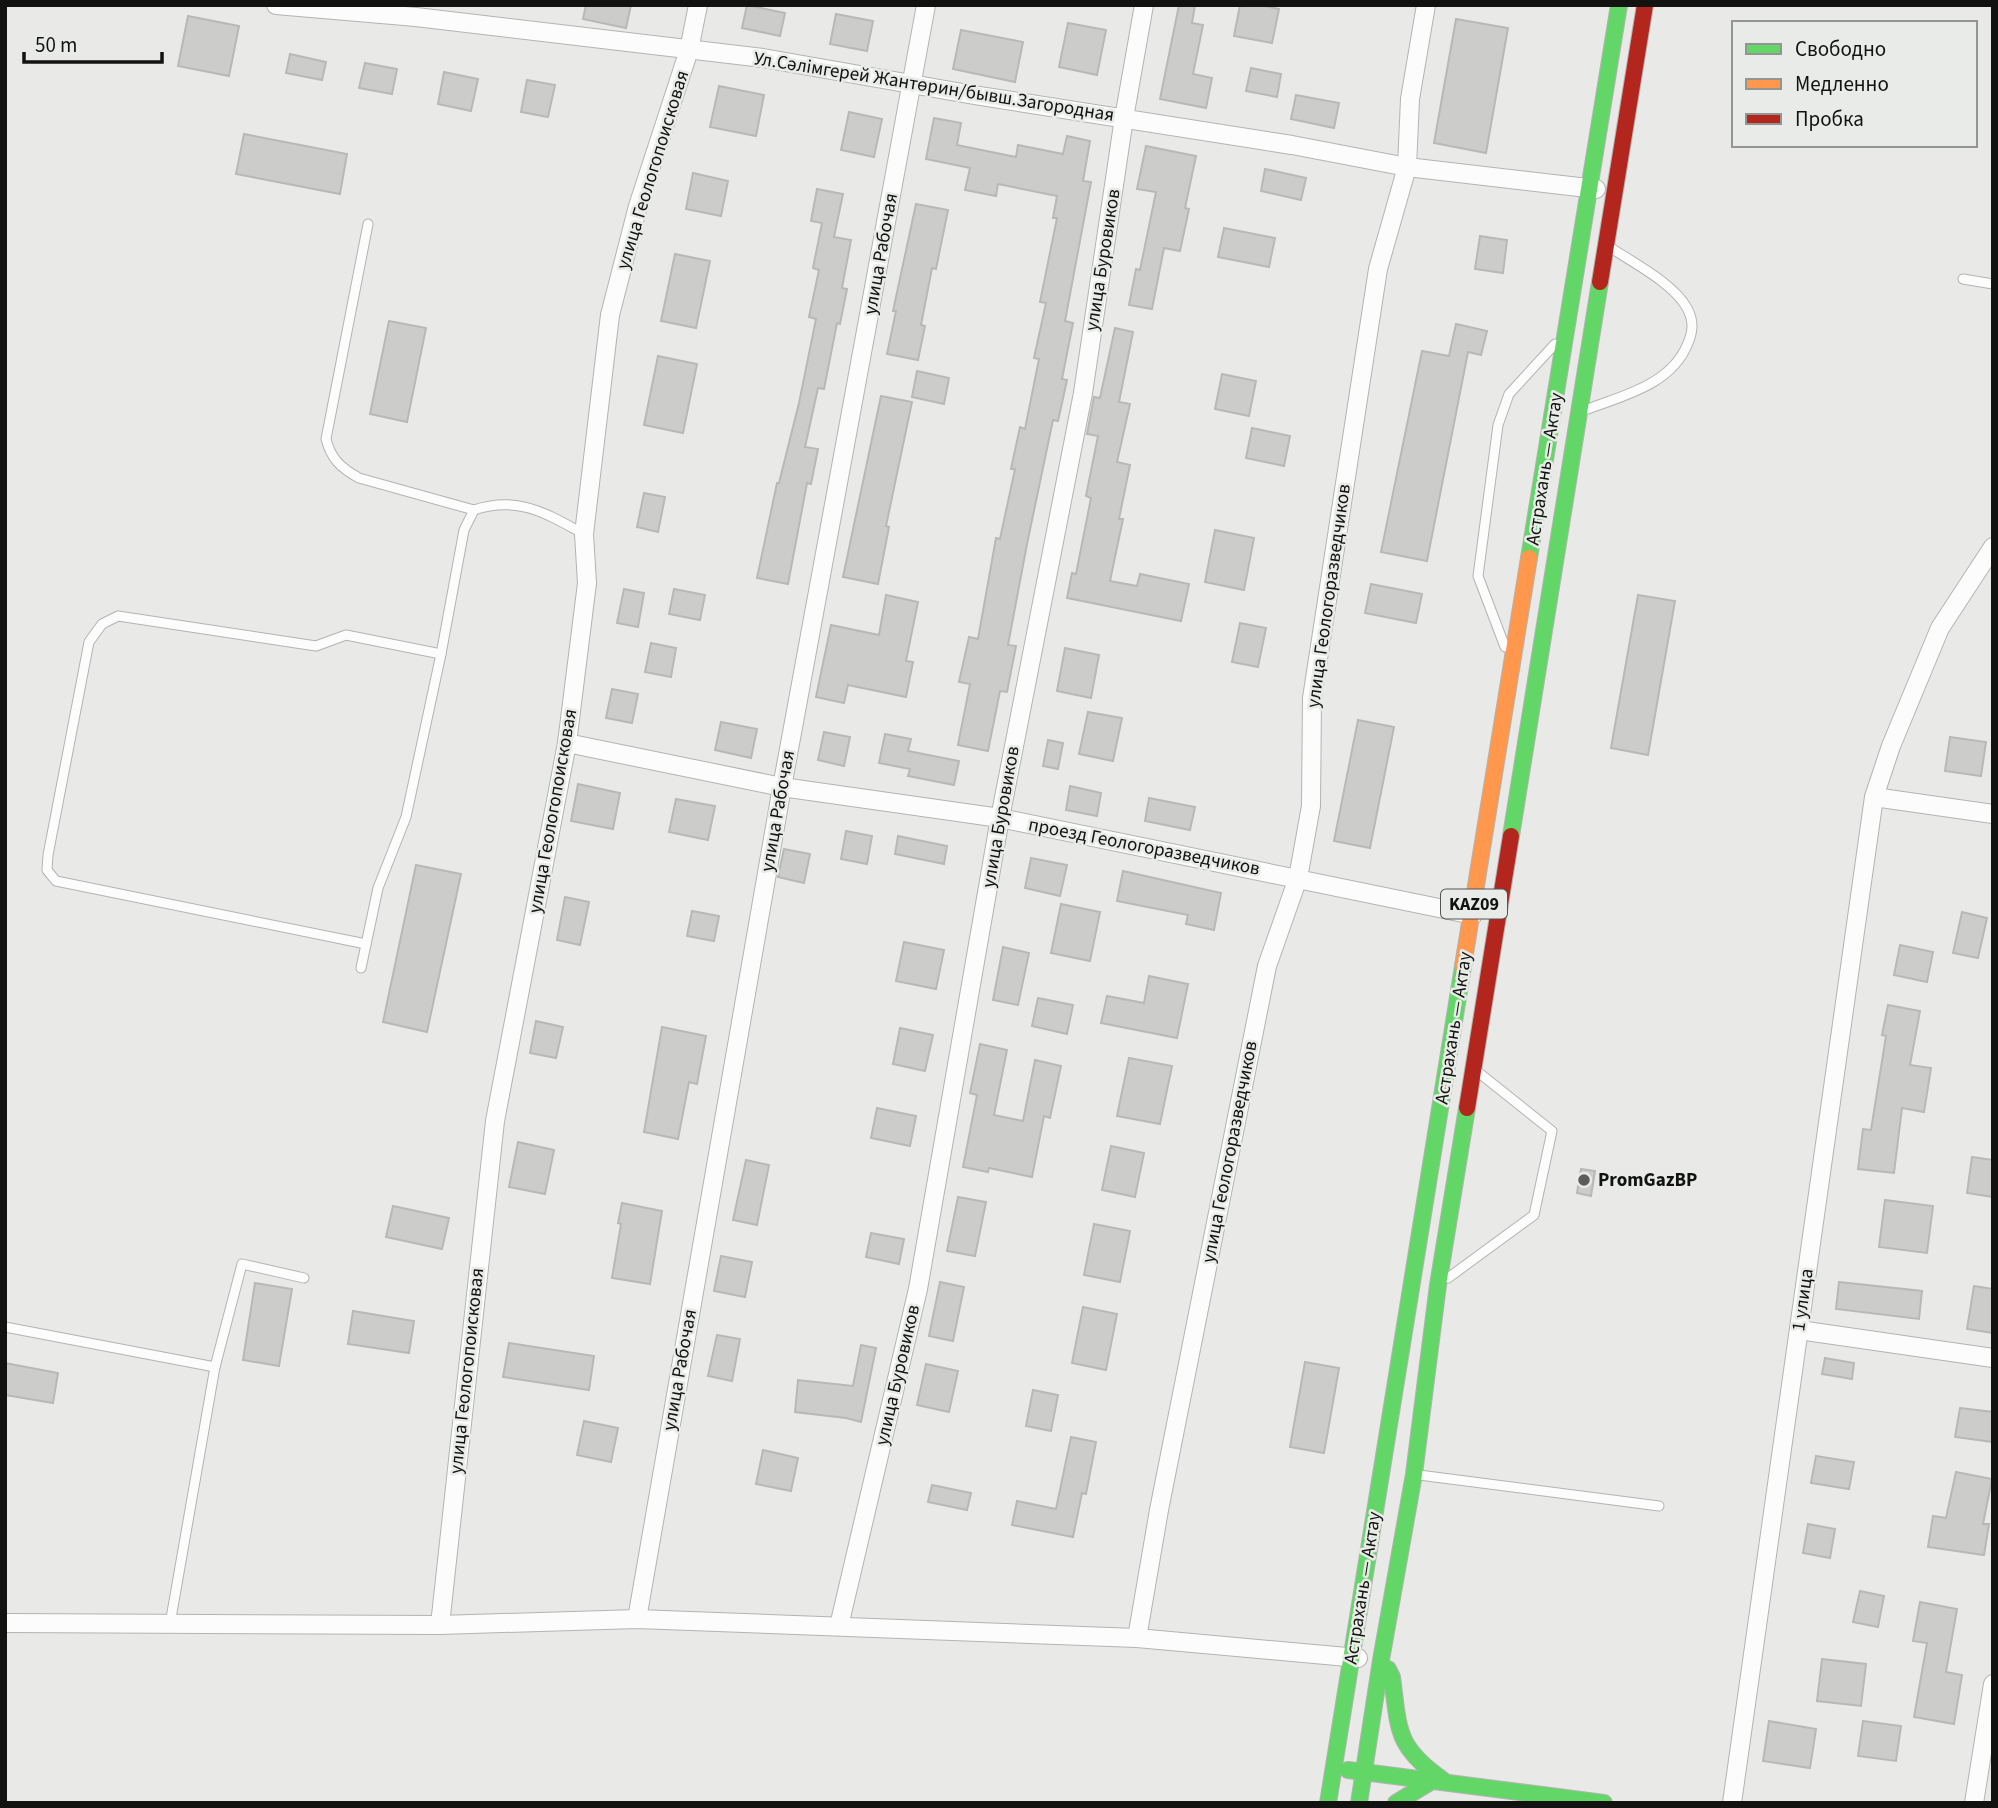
<svg xmlns="http://www.w3.org/2000/svg" width="1998" height="1808" viewBox="0 0 1998 1808" font-family="'Source Sans 3',sans-serif">
<style>
.building{fill:#cccdcb;stroke:#b8b9b7;stroke-width:2}
.lines{fill:none;stroke-linecap:round;stroke-linejoin:round}
.lane-casing{stroke:#b3b4b2;stroke-width:11}
.street-casing{stroke:#b3b4b2;stroke-width:20}
.fast-casing{stroke:#b3b4b2;stroke-width:18}
.slow-casing{stroke:#b3b4b2;stroke-width:18}
.jam-casing{stroke:#b3b4b2;stroke-width:18}
.lane{stroke:#fcfcfc;stroke-width:9}
.street{stroke:#fcfcfc;stroke-width:18}
.fast{stroke:#63d668;stroke-width:16}
.slow{stroke:#ff974d;stroke-width:16}
.jam{stroke:#b3261e;stroke-width:16}
.poi-dot{fill:#5d5e5c;stroke:#e8ebe7;stroke-width:2.5}
.labels{text-anchor:middle;dominant-baseline:central;stroke-width:5;stroke-linejoin:round;paint-order:stroke}
.shield{fill:#e8ebe7;stroke:#525451;stroke-width:2}
.shield-label{font-size:18px;font-weight:bold;fill:#121311}
.street-label{font-size:19px;fill:#121311;stroke:#e8ebe7}
.poi-label{font-size:19px;font-weight:bold;fill:#121311;stroke:#e8ebe7;text-anchor:start}
</style>
<rect width="100%" height="100%" fill="#e9eae8"/>
<g class="building">
<path d="M586 5H631L626 28 583 19Z"/>
<path d="M747 5 785 13 780 36 742 28Z"/>
<path d="M1179 5H1195L1192 23 1203 25 1193 74 1212 78 1206 108 1160 99Z"/>
<path d="M1240 5H1260L1279 9 1272 43 1234 36Z"/>
<path d="M836 14 873 21 867 51 830 44Z"/>
<path d="M188 16 239 26 229 76 178 66Z"/>
<path d="M1456 19 1508 28 1486 153 1434 143Z"/>
<path d="M1068 23 1106 30 1097 75 1059 67Z"/>
<path d="M961 30 1023 42 1015 82 953 69Z"/>
<path d="M290 54 326 62 322 80 286 73Z"/>
<path d="M365 63 397 69 392 94 359 88Z"/>
<path d="M1251 68 1281 74 1277 97 1246 91Z"/>
<path d="M444 72 478 79 471 111 438 104Z"/>
<path d="M527 80 555 85 548 117 521 112Z"/>
<path d="M719 86 764 95 756 136 710 127Z"/>
<path d="M1296 95 1339 103 1334 128 1291 119Z"/>
<path d="M849 112 882 119 874 157 841 150Z"/>
<path d="M934 118 961 123 957 145 1016 157 1018 145 1063 154 1067 136 1090 141 1083 181 1091 182 1065 321 1073 323 1062 379 1067 380 1058 421 1053 420 1027 544 1008 645 1016 646 1007 692 1000 691 988 751 958 745 970 684 959 682 969 637 978 639 996 538 1000 539 1015 469H1011L1020 427 1025 429 1039 359 1034 358 1046 303 1040 302 1057 218H1053L1057 196 998 184 996 196 965 190 970 168 926 159Z"/>
<path d="M244 134 347 154 340 194 236 174Z"/>
<path d="M1146 146 1196 156 1185 208 1189 209 1180 251 1164 248 1152 309 1129 305 1136 269 1140 270 1156 192 1137 189Z"/>
<path d="M1265 169 1306 178 1301 200 1261 191Z"/>
<path d="M693 173 728 181 721 216 686 209Z"/>
<path d="M817 189 843 194 834 237 851 240 842 288 847 289 840 324 837 323 824 389 818 388 805 447 818 449 811 484 807 483 788 584 757 578 777 483H779L799 403 816 319 809 317 819 270 813 268 822 223 811 221Z"/>
<path d="M916 204 948 210 936 269 932 268 921 325 925 326 918 360 887 354 896 311H893Z"/>
<path d="M1224 228 1275 238 1269 267 1218 257Z"/>
<path d="M1480 236 1507 240 1503 273 1475 269Z"/>
<path d="M675 254 710 261 696 328 661 321Z"/>
<path d="M389 321 426 328 407 422 370 414Z"/>
<path d="M1456 324 1487 331 1481 355 1468 352 1427 561 1381 552 1422 351 1449 356Z"/>
<path d="M1115 328 1133 332 1119 402 1130 404 1117 462 1130 465 1119 519H1123L1110 581 1137 586 1140 574 1189 584 1181 621 1067 598 1072 573 1076 574 1091 498 1086 496 1098 436 1087 434 1094 397 1100 398Z"/>
<path d="M658 356 697 364 683 433 644 425Z"/>
<path d="M917 371 949 378 944 404 912 397Z"/>
<path d="M1222 374 1256 381 1249 416 1215 409Z"/>
<path d="M881 396 912 402 886 526 889 527 878 584 843 577Z"/>
<path d="M1252 428 1290 436 1284 466 1246 458Z"/>
<path d="M644 493 665 497 658 532 637 527Z"/>
<path d="M1215 530 1254 538 1244 590 1205 582Z"/>
<path d="M1371 584 1422 594 1416 623 1365 613Z"/>
<path d="M624 589 644 593 638 627 617 623Z"/>
<path d="M674 589 705 595 700 620 669 614Z"/>
<path d="M886 595 918 602 906 661 913 662 906 697 848 685 844 703 816 697 831 625 879 635Z"/>
<path d="M1638 595 1675 601 1648 755 1611 748Z"/>
<path d="M1240 623 1266 628 1258 667 1232 662Z"/>
<path d="M651 643 676 648 671 677 645 672Z"/>
<path d="M1065 648 1099 655 1091 698 1057 691Z"/>
<path d="M612 689 638 694 632 723 606 718Z"/>
<path d="M1088 712 1122 718 1113 761 1079 754Z"/>
<path d="M1358 720 1394 727 1370 848 1334 841Z"/>
<path d="M721 722 757 729 751 758 715 750Z"/>
<path d="M824 732 850 737 844 766 818 760Z"/>
<path d="M885 734 911 739 908 751 959 761 954 785 908 776 910 769 879 763Z"/>
<path d="M1950 737 1986 742 1981 776 1945 771Z"/>
<path d="M1048 740 1063 743 1058 769 1043 766Z"/>
<path d="M578 784 620 793 613 829 571 821Z"/>
<path d="M1070 786 1101 793 1097 816 1066 810Z"/>
<path d="M1149 798 1195 807 1190 830 1145 821Z"/>
<path d="M676 799 715 806 708 840 669 832Z"/>
<path d="M846 831 872 836 867 864 841 859Z"/>
<path d="M898 836 947 846 944 864 895 854Z"/>
<path d="M784 849 810 854 804 883 778 877Z"/>
<path d="M1031 858 1067 865 1060 896 1025 888Z"/>
<path d="M416 865 461 874 427 1032 383 1022Z"/>
<path d="M1123 871 1221 893 1214 930 1186 924 1188 915 1117 901Z"/>
<path d="M565 897 589 902 580 945 557 940Z"/>
<path d="M1061 904 1100 912 1090 961 1051 953Z"/>
<path d="M692 911 719 916 714 941 687 936Z"/>
<path d="M1962 912 1987 918 1978 958 1953 953Z"/>
<path d="M904 942 944 950 936 989 896 981Z"/>
<path d="M1900 945 1933 952 1927 982 1894 975Z"/>
<path d="M1003 947 1029 953 1018 1005 993 1000Z"/>
<path d="M1149 976 1188 984 1177 1038 1101 1023 1107 996 1144 1003Z"/>
<path d="M1038 998 1073 1005 1067 1034 1032 1026Z"/>
<path d="M1888 1005 1920 1011 1910 1065 1931 1068 1924 1112 1902 1108 1894 1173 1858 1169 1863 1129 1871 1130 1886 1036 1882 1035Z"/>
<path d="M536 1021 563 1027 556 1058 530 1053Z"/>
<path d="M662 1027 706 1036 697 1084 689 1082 678 1139 644 1132Z"/>
<path d="M900 1028 933 1035 925 1071 893 1064Z"/>
<path d="M980 1044 1007 1050 994 1115 1023 1121 1035 1060 1061 1066 1050 1118 1044 1116 1032 1177 989 1168 988 1172 963 1167 977 1095 970 1093Z"/>
<path d="M1129 1058 1172 1066 1160 1124 1117 1116Z"/>
<path d="M877 1108 916 1116 910 1146 871 1138Z"/>
<path d="M518 1142 554 1150 545 1194 509 1187Z"/>
<path d="M1111 1146 1144 1153 1135 1197 1102 1190Z"/>
<path d="M1972 1157 1993 1160V1197L1967 1193Z"/>
<path d="M746 1160 769 1165 757 1225 733 1220Z"/>
<path d="M1581 1169 1595 1171 1591 1196 1577 1193Z"/>
<path d="M958 1197 986 1202 975 1256 947 1251Z"/>
<path d="M1885 1200 1933 1206 1927 1253 1879 1247Z"/>
<path d="M622 1203 662 1211 650 1284 612 1278 621 1224 618 1223Z"/>
<path d="M393 1206 449 1218 442 1249 386 1237Z"/>
<path d="M1094 1224 1130 1231 1120 1282 1084 1275Z"/>
<path d="M871 1233 904 1239 899 1264 866 1257Z"/>
<path d="M721 1256 752 1262 745 1297 714 1291Z"/>
<path d="M940 1282 964 1287 953 1341 929 1336Z"/>
<path d="M1839 1282 1922 1291 1919 1319 1836 1309Z"/>
<path d="M255 1283 292 1289 279 1366 243 1360Z"/>
<path d="M1974 1286 1993 1289V1333L1967 1329Z"/>
<path d="M1083 1307 1117 1314 1106 1370 1072 1363Z"/>
<path d="M353 1311 414 1321 409 1353 348 1344Z"/>
<path d="M717 1335 740 1339 732 1381 708 1376Z"/>
<path d="M509 1343 594 1356 589 1390 503 1377Z"/>
<path d="M861 1345 876 1348 861 1422 846 1418 795 1412 798 1380 853 1386Z"/>
<path d="M1825 1358 1854 1363 1852 1379 1822 1374Z"/>
<path d="M1305 1362 1339 1368 1324 1453 1290 1447Z"/>
<path d="M5 1363 58 1373 53 1403 5 1395Z"/>
<path d="M926 1364 958 1371 949 1412 917 1405Z"/>
<path d="M1033 1390 1058 1395 1051 1431 1026 1426Z"/>
<path d="M1960 1408 1993 1412V1442L1955 1437Z"/>
<path d="M584 1421 618 1428 611 1462 577 1455Z"/>
<path d="M1071 1437 1096 1442 1086 1494 1082 1493 1073 1537 1012 1525 1017 1501 1056 1509Z"/>
<path d="M763 1450 798 1458 791 1491 756 1484Z"/>
<path d="M1816 1456 1854 1462 1849 1489 1811 1483Z"/>
<path d="M1956 1472 1992 1479 1983 1524H1989L1984 1555 1928 1547 1933 1516 1946 1518Z"/>
<path d="M932 1485 971 1493 967 1510 928 1502Z"/>
<path d="M1808 1524 1835 1529 1830 1558 1803 1553Z"/>
<path d="M1860 1591 1884 1596 1878 1627 1853 1622Z"/>
<path d="M1920 1602 1957 1609 1946 1672 1962 1675 1954 1724 1914 1717 1927 1643 1913 1641Z"/>
<path d="M1822 1659 1866 1664 1861 1706 1817 1701Z"/>
<path d="M1769 1721 1816 1729 1810 1768 1763 1761Z"/>
<path d="M1863 1721 1901 1726 1896 1761 1858 1756Z"/>
</g>
<g class="lines">
<g class="lane-casing">
<g id="lane">
<path d="M368 224 326 439C331 459 341 468 359 478L474 510"/>
<path d="M1963 279 1993 284"/>
<path d="M1588 409C1625 395 1672 384 1688 343 1693 331 1694 321 1687 308 1674 284 1634 263 1611 248"/>
<path d="M1505 647 1478 576 1498 425 1509 394 1555 344"/>
<path d="M366 944 56 881 47 870 48 855 89 642 102 624 118 616 316 646 346 635 441 654"/>
<path d="M361 968 378 888 406 817 441 654 464 530 474 510C518 495 547 514 584 534"/>
<path d="M1448 1278 1534 1215 1552 1131 1478 1072"/>
<path d="M5 1327 215 1367"/>
<path d="M1419 1475 1659 1506"/>
<path d="M170 1624 215 1367 242 1264 304 1278"/>
</g>
</g>
<g class="street-casing">
<g id="street">
<path d="M276 5 416 17 763 58 974 95 1292 145 1407 167 1596 189"/>
<path d="M567 743 782 787 1000 818 1473 915"/>
<path d="M1874 797 1993 814"/>
<path d="M1799 1330 1993 1358"/>
<path d="M637 1619 782 787 926 5"/>
<path d="M5 1623 440 1625 637 1619 1137 1638 1358 1658"/>
<path d="M440 1625 495 1121 567 743 587 583 584 534 610 315 638 206 689 50 698 5"/>
<path d="M839 1626 918 1289 1000 818 1083 393 1124 118 1144 5"/>
<path d="M1137 1638 1159 1510 1267 966 1298 878 1311 806 1312 698 1378 269 1407 167 1410 99 1426 5"/>
<path d="M1732 1803 1874 797 1891 746 1940 628 1993 547"/>
<path d="M1974 1803 1993 1684"/>
</g>
</g>
<g class="fast-casing">
<g id="fast">
<path d="M1529 558 1619 5"/>
<path d="M1511 836 1600 282"/>
<path d="M1388 1669 1392 1677C1399 1731 1396 1747 1443 1780"/>
<path d="M1348 1770 1604 1803"/>
<path d="M1328 1803 1463 966"/>
<path d="M1359 1803 1381 1660 1414 1474 1438 1285 1467 1108"/>
<path d="M1396 1803 1435 1779"/>
</g>
</g>
<g class="slow-casing">
<path id="slow" d="M1463 966 1529 558"/>
</g>
<g class="jam-casing">
<g id="jam">
<path d="M1600 282 1645 5"/>
<path d="M1467 1108 1511 836"/>
</g>
</g>
<use href="#lane" class="lane"/>
<use href="#street" class="street"/>
<use href="#fast" class="fast"/>
<use href="#slow" class="slow"/>
<use href="#jam" class="jam"/>
</g>
<circle class="poi-dot" cx="1584" cy="1180" r="7"/>
<g class="labels">
<rect class="shield" x="1441" y="889.5" width="66" height="29" rx="5"/>
<g class="shield-label">
<text x="1474" y="904">KAZ09</text>
</g>
<g class="street-label">
<text transform="translate(934 87) rotate(9)">Ул.Сәлімгерей Жантөрин/бывш.Загородная</text>
<text transform="translate(653 170) rotate(-73)">улица Геологопоисковая</text>
<text transform="translate(881 254) rotate(-80)">улица Рабочая</text>
<text transform="translate(1103 260) rotate(-81)">улица Буровиков</text>
<text transform="translate(1545 469) rotate(-81)">Астрахань — Актау</text>
<text transform="translate(1329 596) rotate(-82)">улица Геологоразведчиков</text>
<text transform="translate(553 811) rotate(-80)">улица Геологопоисковая</text>
<text transform="translate(778 811) rotate(-80)">улица Рабочая</text>
<text transform="translate(1001 817) rotate(-80)">улица Буровиков</text>
<text transform="translate(1144 847) rotate(11)">проезд Геологоразведчиков</text>
<text transform="translate(1454 1028) rotate(-81)">Астрахань — Актау</text>
<text transform="translate(1230 1152) rotate(-79)">улица Геологоразведчиков</text>
<text transform="translate(1803 1300) rotate(-82)">1 улица</text>
<text transform="translate(680 1370) rotate(-80)">улица Рабочая</text>
<text transform="translate(467 1371) rotate(-84)">улица Геологопоисковая</text>
<text transform="translate(898 1375) rotate(-77)">улица Буровиков</text>
<text transform="translate(1363 1588) rotate(-81)">Астрахань — Актау</text>
</g>
<g class="poi-label">
<text x="1598" y="1180">PromGazBP</text>
</g>
</g>
<rect width="1998" height="1808" fill="none" stroke="#121311" stroke-width="14"/>
<rect x="1732" y="21" width="245" height="126" fill="#e8ebe7" stroke="#929591" stroke-width="2"/>
<rect x="1746" y="44" width="35" height="10" fill="#63d668" stroke="#929591" stroke-width="2"/>
<text x="1795" y="56" font-size="21" fill="#121311">Свободно</text>
<rect x="1746" y="79" width="35" height="10" fill="#ff974d" stroke="#929591" stroke-width="2"/>
<text x="1795" y="91" font-size="21" fill="#121311">Медленно</text>
<rect x="1746" y="114" width="35" height="10" fill="#b3261e" stroke="#929591" stroke-width="2"/>
<text x="1795" y="126" font-size="21" fill="#121311">Пробка</text>
<path d="M24 52v10h138v-10" fill="none" stroke="#121311" stroke-width="3.5"/>
<text x="35" y="52" font-size="21" fill="#121311" stroke="#e8ebe7" stroke-width="5" paint-order="stroke">50 m</text>
</svg>
